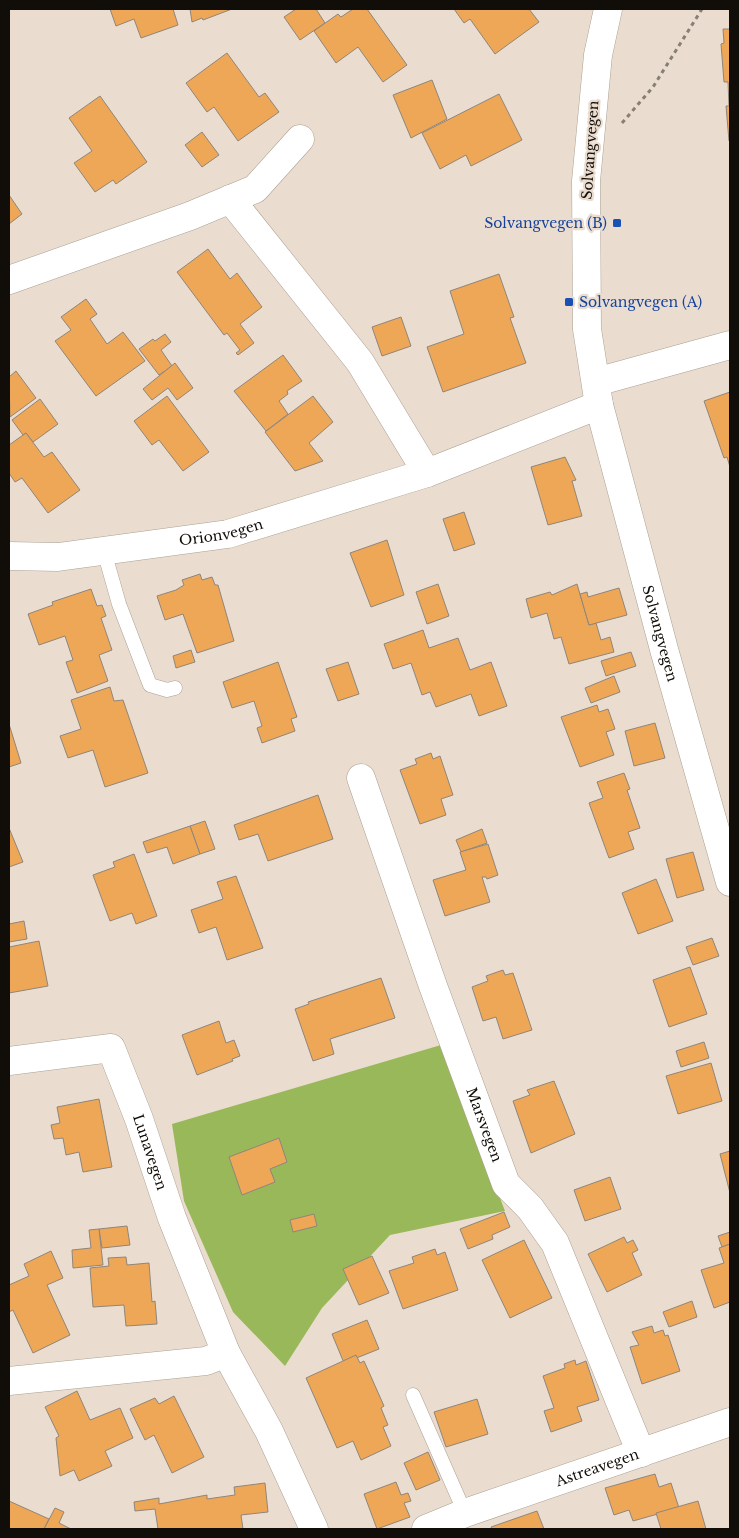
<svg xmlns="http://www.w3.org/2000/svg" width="739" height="1538" viewBox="0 0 739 1538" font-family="'Libre Baskerville',serif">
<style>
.forest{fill:#99b85a}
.building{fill:#eea757;stroke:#908579}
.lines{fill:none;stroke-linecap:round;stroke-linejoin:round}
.service-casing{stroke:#aca093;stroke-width:15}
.minor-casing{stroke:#aca093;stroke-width:29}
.tertiary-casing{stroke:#aca093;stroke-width:29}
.path{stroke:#877e74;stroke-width:3;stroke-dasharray:4 4;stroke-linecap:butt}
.service{stroke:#fff;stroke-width:14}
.minor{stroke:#fff;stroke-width:28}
.tertiary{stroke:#fff;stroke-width:28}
.transit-dot{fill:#1a4fb4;stroke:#eaddd0;stroke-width:2}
.labels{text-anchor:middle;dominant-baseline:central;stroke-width:4.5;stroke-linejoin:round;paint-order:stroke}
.street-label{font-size:14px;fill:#110d08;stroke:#eaddd0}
.transit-label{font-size:14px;fill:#164399;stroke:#eaddd0;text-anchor:end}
</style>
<rect width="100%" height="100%" fill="#eaddd0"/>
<path class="forest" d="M441 1045 505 1211 390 1235 322 1308 285 1366 233 1312 184 1201 172 1124Z"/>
<g class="building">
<path d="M110 9H173L178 25 141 38 134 19 116 26Z"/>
<path d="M190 9H232L203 20 202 18 192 22Z"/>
<path d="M296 9H316L325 23 300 40 284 17Z"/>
<path d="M353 9H367L407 65 383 82 358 47 336 63 314 31 338 14 341 17Z"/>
<path d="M454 9H529L539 22 495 54 470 19 464 23Z"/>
<path d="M723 29H730V141H729L726 106H729L728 82H724L721 44 724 43Z"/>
<path d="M227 53 259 97 265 93 279 112 238 141 214 107 207 112 186 83Z"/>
<path d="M432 80 447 119 411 138 393 95Z"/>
<path d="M499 94 522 140 471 166 466 155 440 169 422 133Z"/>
<path d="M100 96 147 162 116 184 113 180 95 192 74 163 92 151 69 118Z"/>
<path d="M202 132 219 155 202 167 185 145Z"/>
<path d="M9 195 22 214 9 224Z"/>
<path d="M208 249 230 279 237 273 262 307 240 324 254 343 238 355 236 353 240 350 227 333 224 335 177 272Z"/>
<path d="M499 274 514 317 510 318 526 363 443 392 427 347 464 334 450 291Z"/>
<path d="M86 299 97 314 90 319 107 344 123 332 145 361 96 396 55 341 71 330 61 317Z"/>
<path d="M401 317 411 346 382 356 372 327Z"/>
<path d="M165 334 171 342 161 350 172 366 159 375 139 349 153 339 155 341Z"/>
<path d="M283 355 302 381 287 391 288 394 279 401 288 414 266 431 234 391Z"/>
<path d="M175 363 193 388 177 400 168 388 152 400 143 389Z"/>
<path d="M16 371 36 398 10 417 9 377Z"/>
<path d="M730 392V467L727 457 724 458 704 401Z"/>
<path d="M167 396 209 452 183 471 159 440 152 445 134 421Z"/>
<path d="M313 396 333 422 309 443 323 461 295 471 265 432Z"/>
<path d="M40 399 58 424 33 442 26 433 23 435 12 420Z"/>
<path d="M26 433 44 457 52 452 80 490 48 513 22 478 15 482 9 473V445Z"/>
<path d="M565 457 576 480 572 481 582 516 548 525 531 467Z"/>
<path d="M464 512 475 544 454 551 443 519Z"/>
<path d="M387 540 404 595 371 607 350 553Z"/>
<path d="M200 574 202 580 212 577 215 585H218L234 641 197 653 183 614 165 620 157 596 176 590 184 585 182 580Z"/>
<path d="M438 584 449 616 427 624 416 592Z"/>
<path d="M577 584 589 625 596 623 601 640 610 637 614 652 569 664 561 637 554 639 547 613 531 618 526 599 550 592 552 595Z"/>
<path d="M619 588 627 615 589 625 580 594 587 592 588 597Z"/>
<path d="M91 589 97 606 102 605 106 616 101 618 112 650 99 655 108 681 77 693 66 662 73 660 65 636 39 645 28 614 53 605 52 602Z"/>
<path d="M423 630 429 648 458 638 470 670 491 662 507 706 479 716 471 694 436 707 430 692 422 695 411 663 393 669 384 644Z"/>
<path d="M191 650 195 662 176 668 173 656Z"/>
<path d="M631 652 636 666 606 676 601 661Z"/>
<path d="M278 662 297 717 291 719 295 731 262 743 257 728 262 726 254 701 232 708 223 682Z"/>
<path d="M348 662 359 694 338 701 326 669Z"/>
<path d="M614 676 620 692 591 703 585 688Z"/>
<path d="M110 687 114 701 123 700 148 773 105 787 93 750 68 758 60 736 81 729 71 700Z"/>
<path d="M597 705 599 712 608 709 615 729 606 732 614 755 580 767 561 717Z"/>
<path d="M655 723 665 758 634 766 625 731Z"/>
<path d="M9 724 21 763 9 767Z"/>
<path d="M431 753 433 759 440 756 453 795 441 799 446 815 420 824 400 770 417 764 415 759Z"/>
<path d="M624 773 630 789 627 790 640 828 628 832 634 849 609 858 589 803 603 798 597 782Z"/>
<path d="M318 795 333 839 268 861 258 834 239 840 234 825Z"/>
<path d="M205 821 215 849 200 854 190 826Z"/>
<path d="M190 826 200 854 173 864 167 847 147 853 143 842Z"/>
<path d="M9 828 23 862 9 867Z"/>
<path d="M482 829 487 843 461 852 456 840Z"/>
<path d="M488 844 498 875 487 879 486 877H482L490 902 445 916 433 880 466 870 460 852Z"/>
<path d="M693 852 704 890 677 898 666 859Z"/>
<path d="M134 854 157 916 136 924 132 913 110 921 93 875 115 867 113 862Z"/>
<path d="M236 876 263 948 227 960 216 927 199 933 191 910 223 899 217 882Z"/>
<path d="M656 879 673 921 638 934 622 893Z"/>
<path d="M24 921 27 939 9 942V924Z"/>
<path d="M712 938 719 956 693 965 686 947Z"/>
<path d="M39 941 48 986 9 993V947Z"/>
<path d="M690 967 707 1014 669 1027 653 980Z"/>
<path d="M503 970 505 975 513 973 532 1030 503 1039 496 1017 483 1021 472 987 488 981 486 976Z"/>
<path d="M381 978 395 1018 330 1039 334 1054 313 1061 295 1009 309 1004 308 1002Z"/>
<path d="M219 1021 226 1043 234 1040 240 1056 232 1059 233 1061 197 1075 182 1035Z"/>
<path d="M704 1042 709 1058 681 1067 676 1051Z"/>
<path d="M711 1063 722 1101 678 1114 666 1076Z"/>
<path d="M554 1081 575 1134 531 1153 513 1101 530 1095 527 1090Z"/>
<path d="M99 1099 112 1167 83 1172 79 1152 66 1155 63 1138 54 1139 51 1125 60 1123 57 1107Z"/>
<path d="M279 1138 287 1162 270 1169 275 1182 242 1195 229 1157Z"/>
<path d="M730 1151V1193L720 1154Z"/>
<path d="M610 1177 621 1209 585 1221 574 1190Z"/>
<path d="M504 1212 510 1227 492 1235 493 1239 468 1249 460 1229Z"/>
<path d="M314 1214 317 1226 293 1232 290 1220Z"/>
<path d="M127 1226 130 1245 102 1248 99 1229Z"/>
<path d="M99 1229 103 1265 73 1268 72 1250 91 1248 89 1230Z"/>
<path d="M730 1232V1244L722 1247 718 1236Z"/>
<path d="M624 1237 627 1243 633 1240 638 1250 632 1253 642 1275 607 1292 588 1254Z"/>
<path d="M524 1240 552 1298 510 1318 482 1260Z"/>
<path d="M730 1244V1302L714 1308 701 1270 724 1263 719 1248Z"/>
<path d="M435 1249 437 1255 445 1252 458 1290 403 1309 389 1271 414 1263 412 1257Z"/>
<path d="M51 1251 63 1278 47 1285 70 1335 33 1353 13 1310 9 1312V1285L29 1276 24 1264Z"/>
<path d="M372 1256 389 1293 359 1305 343 1269Z"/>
<path d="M126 1257 127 1265 149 1263 152 1302 155 1301 157 1324 126 1326 124 1305 93 1307 90 1268 109 1266 108 1258Z"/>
<path d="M692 1301 697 1317 669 1327 663 1312Z"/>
<path d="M367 1320 379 1349 344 1363 332 1334Z"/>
<path d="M652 1326 654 1333 663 1330 665 1336 668 1335 680 1371 642 1384 630 1347 639 1345 632 1332Z"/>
<path d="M356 1355 360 1363 364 1361 384 1406 381 1408 388 1425 383 1427 391 1446 361 1460 353 1441 337 1448 306 1378Z"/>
<path d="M575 1360 576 1365 586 1361 599 1400 577 1407 582 1421 551 1432 544 1411 554 1408 543 1376 565 1368 564 1364Z"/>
<path d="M77 1391 90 1420 120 1408 133 1438 105 1451 112 1466 79 1481 74 1470 60 1476 56 1438 59 1436 45 1407Z"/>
<path d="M174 1396 204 1457 172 1473 154 1435 145 1440 130 1409 155 1398 159 1404Z"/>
<path d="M477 1399 488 1434 446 1447 434 1412Z"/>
<path d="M428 1452 440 1480 416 1490 404 1463Z"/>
<path d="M655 1474 659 1487 671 1483 679 1508 633 1521 629 1510 614 1515 605 1488Z"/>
<path d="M396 1482 401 1495 408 1493 411 1501 404 1503 410 1517 377 1529 364 1494Z"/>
<path d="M265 1483 268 1512 241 1515 243 1529H158L155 1509 135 1511 134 1502 159 1498V1504L207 1495V1499L235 1495 234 1487Z"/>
<path d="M9 1501 49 1519 44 1529H9Z"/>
<path d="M698 1501 706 1529H661L656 1513Z"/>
<path d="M55 1508 64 1512 59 1523 71 1529H44Z"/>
<path d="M537 1511 544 1529H492L491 1527Z"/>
</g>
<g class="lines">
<g class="service-casing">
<g id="service">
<path d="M104 551 119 604 150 685 167 690 175 688"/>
<path d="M413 1395 465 1513"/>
</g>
</g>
<g class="minor-casing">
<g id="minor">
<path d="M230 199 360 362 427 473"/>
<path d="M9 280 190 216 255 189 300 139"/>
<path d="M596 382 730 345"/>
<path id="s1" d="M9 556 58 557 228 534 427 473 599 405"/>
<path id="s2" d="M361 778 433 986 506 1184 530 1208 555 1243 641 1453"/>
<path id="s3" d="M9 1061 111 1048 139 1119 172 1218 226 1353 269 1431 314 1529"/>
<path d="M9 1381 206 1361 226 1353"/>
<path id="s4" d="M426 1529 465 1513 730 1422"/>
</g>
</g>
<g class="tertiary-casing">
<g id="tertiary">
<path id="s5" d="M608 9 598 55 586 181 587 329 599 405 665 653 730 882"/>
</g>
</g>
<path class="path" d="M622 123 653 87 702 9"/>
<use href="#service" class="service"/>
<use href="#minor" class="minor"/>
<use href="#tertiary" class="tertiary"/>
</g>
<g class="transit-dot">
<rect x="612" y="218" width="10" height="10" rx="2.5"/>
<rect x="564" y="297" width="10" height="10" rx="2.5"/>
</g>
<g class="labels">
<g class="street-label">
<text transform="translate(590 150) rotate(-86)">Solvangvegen</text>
<text stroke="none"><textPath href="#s1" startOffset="214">Orionvegen</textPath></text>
<text stroke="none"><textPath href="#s5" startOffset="635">Solvangvegen</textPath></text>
<text stroke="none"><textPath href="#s2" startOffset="368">Marsvegen</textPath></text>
<text stroke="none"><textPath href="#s3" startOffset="214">Lunavegen</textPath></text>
<text stroke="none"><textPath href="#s4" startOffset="182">Astreavegen</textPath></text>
</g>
<g class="transit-label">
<text x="607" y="223">Solvangvegen (B)</text>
<text x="579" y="302" text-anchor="start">Solvangvegen (A)</text>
</g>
</g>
<rect width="739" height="1538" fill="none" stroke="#110d08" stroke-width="20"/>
</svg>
